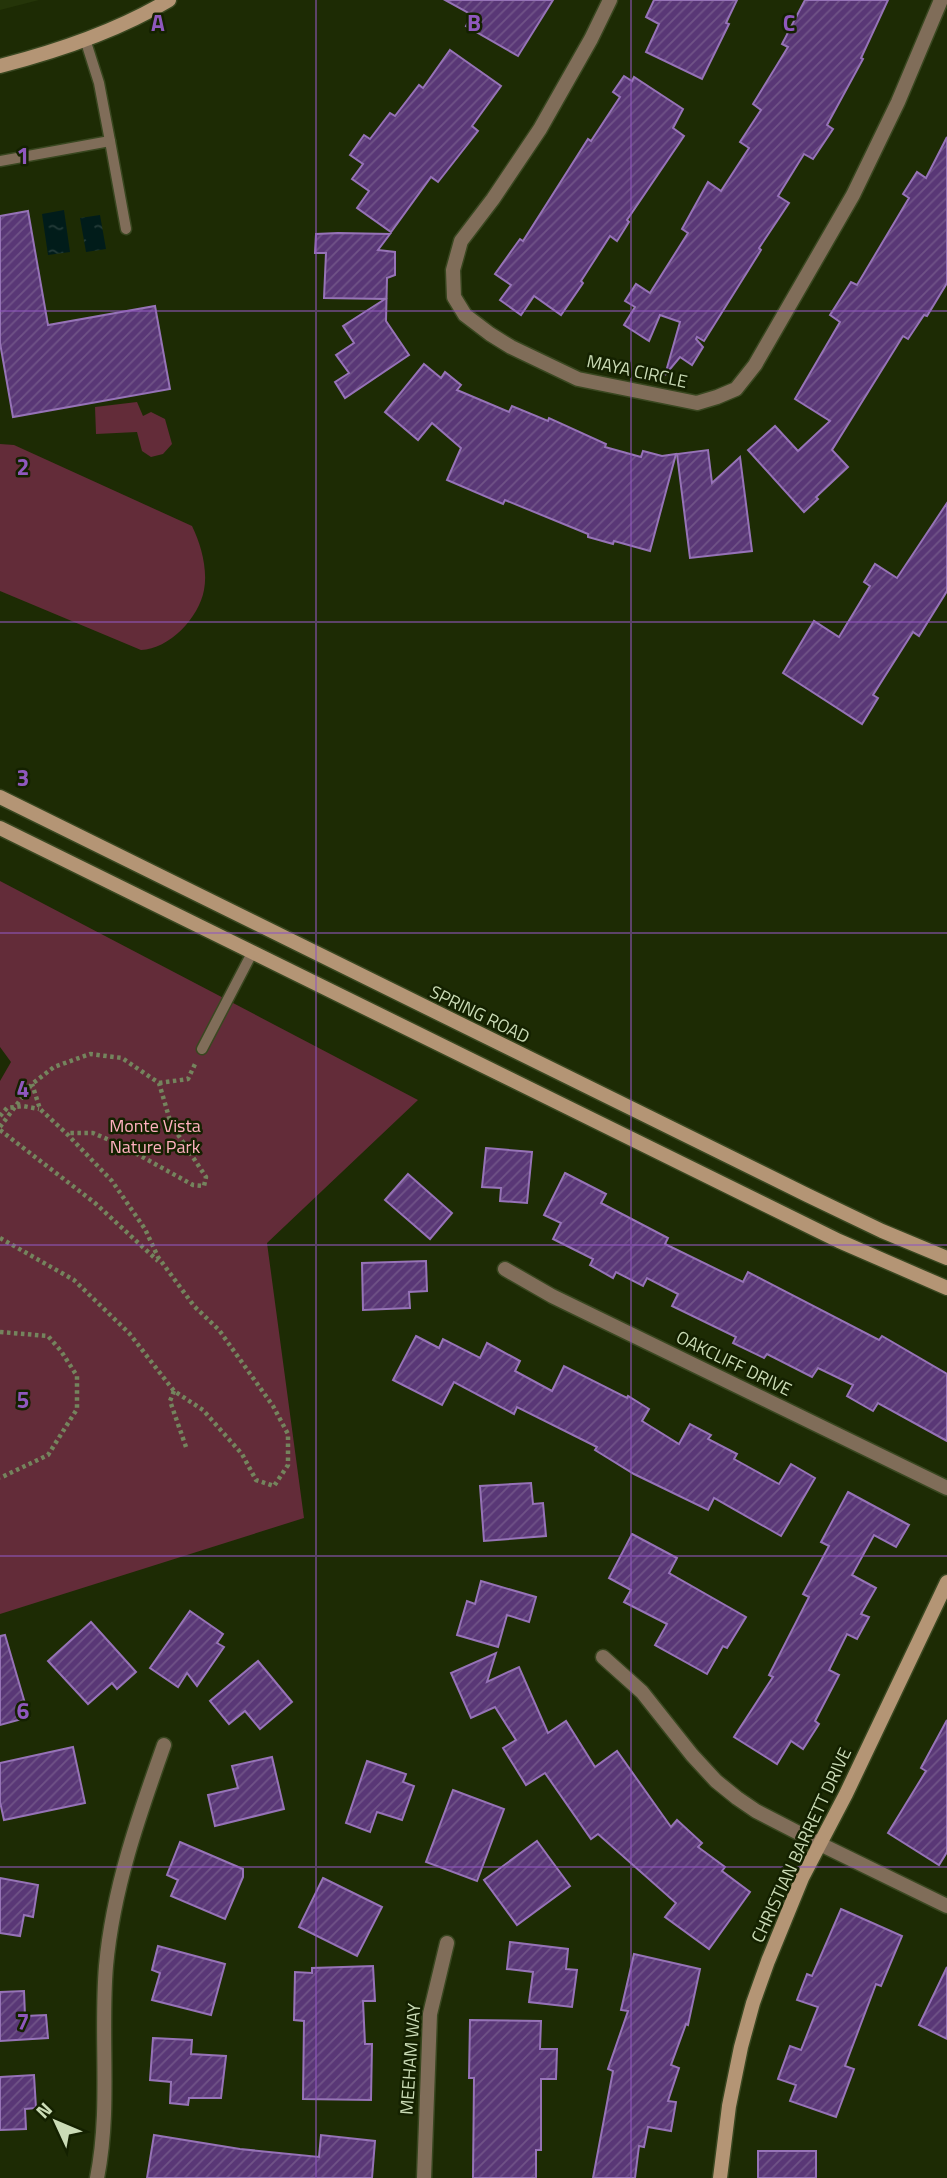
<svg xmlns="http://www.w3.org/2000/svg" width="947" height="2178" viewBox="0 0 947 2178" font-family="'Titillium Web',sans-serif">
<style>
.built{fill:#253509}
.green{fill:#632c39}
.water{fill:url(#water-ripples)}
.building{fill:url(#building-hatch);stroke:#9673b7;stroke-width:2}
.lines{fill:none;stroke-linecap:round;stroke-linejoin:round}
.lane-casing{stroke:#394720;stroke-width:13}
.street-casing{stroke:#394720;stroke-width:17}
.secondary-casing{stroke:#394720;stroke-width:17}
.path{stroke:#74845d;stroke-width:4.5;stroke-dasharray:3.5 3.5;stroke-linecap:butt}
.lane{stroke:#806d59;stroke-width:10}
.street{stroke:#806d59;stroke-width:14}
.secondary{stroke:#b49575;stroke-width:14}
.grid{fill:none;stroke:#8f58bd;stroke-width:2;stroke-opacity:0.55}
.labels{text-anchor:middle;dominant-baseline:central;stroke-width:5;stroke-linejoin:round;paint-order:stroke}
.street-label{font-size:18px;fill:#cbdcb6;stroke:#142100}
.park-label{font-size:18px;fill:#ffb1bf;stroke:#142100}
.grid-label{font-size:23px;text-anchor:middle;font-weight:bold;fill:#8f58bd;stroke:#142100;stroke-width:5;stroke-linejoin:round;paint-order:stroke}
</style>
<defs>
<pattern id="water-ripples" width="26" height="14" patternUnits="userSpaceOnUse" patternTransform="scale(1.75)"><rect width="26" height="14" fill="#011c1a"/><path d="M2 4q2-2 4 0t4 0M15 11q2-2 4 0t4 0" fill="none" stroke="#253c39"/></pattern>
<pattern id="building-hatch" width="6" height="6" patternUnits="userSpaceOnUse" patternTransform="scale(1.75)"><rect width="6" height="6" fill="#593776"/><path d="M-1 1l2-2M0 6l6-6M5 7l2-2" fill="none" stroke="#705387"/></pattern>
</defs>
<rect width="100%" height="100%" fill="#1d2b04"/>
<path class="built" d="M0 0H39L0 10Z"/>
<g class="green">
<path d="M137 402 143 416 151 412 165 419 172 444 163 454 151 457 142 451 137 432 96 434 95 407Z"/>
<path d="M0 444 14 445 192 526C201 544 208 570 204 590 199 618 169 649 141 650L0 591Z"/>
<path d="M0 881 418 1100 267 1243 304 1518 0 1614V1081L11 1062 0 1047Z"/>
</g>
<g class="water">
<path d="M64 210 70 252 48 255 42 214Z"/>
<path d="M100 215 106 249 86 252 80 218Z"/>
</g>
<g class="building">
<path d="M445 0H553L518 56 466 26 472 15Z"/>
<path d="M654 0H737L726 23 729 24 702 79 646 52 659 24 646 17Z"/>
<path d="M805 0H888L861 58 863 59 827 125 833 129 813 159 804 154 778 196 789 203 759 248 761 250 704 341 697 337 696 339 703 347 692 365 680 357 665 375 680 322 660 315 649 341 624 325 635 307 625 301 636 284 650 293 688 233 682 229 708 182 721 191 749 148 740 142 761 110 753 104 788 47 782 44Z"/>
<path d="M450 50 501 86 472 126 478 131 438 182 431 177 391 232 357 208 369 191 352 179 363 164 350 155 364 135 370 139 390 113 395 116 419 85 423 88Z"/>
<path d="M624 76 632 81 634 77 683 109 673 128 684 136 627 220 629 222 617 241 610 236 581 281 583 283 561 315 534 296 521 315 500 300 511 285 495 274 520 239 523 241 588 139 591 141 620 97 613 92Z"/>
<path d="M947 137V283L927 316 924 315 908 339 903 336 832 450 848 467 816 497 818 499 804 512 748 450 775 426 798 451 830 421 795 399 840 322 830 315 851 282 857 285 909 198 903 194 917 172 926 178Z"/>
<path d="M28 211 48 325 155 306 170 389 13 417 0 343V216Z"/>
<path d="M338 233 390 234 378 250 395 252V275L387 278 386 321 409 355 345 398 335 382 349 373 336 355 354 343 343 326 385 299 324 298 326 253H315L316 234Z"/>
<path d="M424 364 441 378 445 372 461 385 457 390 509 412 512 406 548 421 549 418 606 444 605 447 641 457 643 451 662 456 676 454 650 551 614 541 613 544 588 537V534L505 500 503 504 447 480 461 448 432 423 418 440 385 412Z"/>
<path d="M708 450 712 483 740 457 752 551 690 558 677 454Z"/>
<path d="M947 503V591L919 636 913 632 873 695 878 698 862 724 783 673 814 621 839 637 870 586 864 582 875 564 897 578Z"/>
<path d="M486 1148 532 1152 527 1203 500 1201 501 1188 482 1187Z"/>
<path d="M565 1173 606 1194 601 1203 668 1238 665 1244 743 1282 748 1272 879 1340 882 1336 947 1374V1441L878 1403 873 1411 847 1396 853 1385 818 1368 812 1377 767 1354 764 1358 733 1343 736 1337 672 1306 678 1294 647 1278 643 1286 616 1272 613 1278 590 1265 593 1259 553 1239 561 1223 544 1215Z"/>
<path d="M408 1174 452 1213 430 1239 385 1200Z"/>
<path d="M426 1261 427 1291 409 1292 410 1308 363 1310 362 1263Z"/>
<path d="M416 1336 439 1348 443 1339 480 1358 487 1343 520 1361 515 1371 552 1391 564 1366 627 1398 628 1396 649 1409 642 1421 679 1444 690 1424 711 1435 708 1439 737 1454 734 1459 779 1484 791 1464 815 1478 781 1536 714 1498 708 1510 634 1474 595 1450 597 1447 517 1407 514 1414 454 1382 442 1405 393 1380Z"/>
<path d="M531 1483 533 1504 543 1503 546 1536 484 1541 480 1486Z"/>
<path d="M848 1492 909 1525 896 1547 874 1535 852 1575 876 1588 861 1614 869 1617 857 1639 847 1634 829 1670 839 1675 815 1721 819 1724 803 1749 791 1741 777 1764 734 1737 773 1677 769 1675 809 1597 803 1594 829 1546 821 1542Z"/>
<path d="M632 1534 677 1558 669 1573 746 1617 727 1648 723 1646 707 1674 655 1645 667 1624 624 1602 631 1590 609 1578Z"/>
<path d="M481 1581 536 1597 529 1622 507 1615 498 1647 457 1635 467 1601 475 1604Z"/>
<path d="M190 1611 223 1634 217 1643 224 1647 197 1686 187 1673 178 1687 150 1668Z"/>
<path d="M91 1622 136 1672 117 1689 112 1683 88 1704 48 1661Z"/>
<path d="M5 1635 29 1717 0 1725V1636Z"/>
<path d="M496 1653 487 1682 519 1667 548 1733 566 1721 595 1767 617 1751 671 1827 677 1820 702 1843 698 1847 725 1867 722 1871 750 1892 709 1949 665 1917 676 1903 598 1834 591 1839 545 1773 526 1785 503 1748 516 1740 495 1707 471 1718 451 1673Z"/>
<path d="M258 1661 292 1702 260 1729 245 1711 229 1724 210 1701Z"/>
<path d="M947 1720V1852L939 1865 888 1833 926 1771 921 1768Z"/>
<path d="M73 1747 85 1803 4 1820 0 1802V1763Z"/>
<path d="M272 1757 284 1809 215 1826 208 1795 238 1788 232 1766Z"/>
<path d="M367 1761 406 1774 403 1782 414 1786 402 1820 377 1812 370 1832 346 1823Z"/>
<path d="M453 1790 504 1809 477 1881 426 1862Z"/>
<path d="M537 1841 570 1886 517 1925 484 1880Z"/>
<path d="M180 1842 243 1869V1877L225 1919 171 1896 178 1880 167 1875Z"/>
<path d="M0 1878 38 1885 33 1917 24 1915 20 1936 0 1933Z"/>
<path d="M323 1878 382 1907 357 1956 299 1927Z"/>
<path d="M841 1909 902 1936 881 1986 876 1984 845 2066 854 2069 836 2117 790 2101 796 2085 778 2079 790 2046 801 2050 818 2007 797 2000 807 1974 812 1976Z"/>
<path d="M510 1942 568 1949 566 1969 577 1970 572 2007 529 2002 533 1972 507 1969Z"/>
<path d="M158 1946 225 1964 211 2015 152 2000 160 1973 152 1970Z"/>
<path d="M634 1954 700 1969 688 2025 686 2024 671 2065 679 2068 668 2101 676 2102 671 2131 648 2127 644 2147 639 2146 635 2178H593L613 2071 608 2069 628 2011 621 2010Z"/>
<path d="M373 1966 375 2001H363L365 2044H372L371 2100 303 2099 304 2021 294 2020 295 1972 312 1973V1968Z"/>
<path d="M947 1967V2039L919 2025Z"/>
<path d="M24 1991 25 2016 46 2015 48 2038 0 2041V1992Z"/>
<path d="M470 2020 541 2021 540 2049H557L556 2079H541V2150H536V2178H473L474 2078H469Z"/>
<path d="M153 2038 192 2040 191 2054 226 2056 221 2098H189L188 2105 170 2103 171 2082 150 2080Z"/>
<path d="M34 2075 36 2108 25 2109 26 2129 0 2130V2077Z"/>
<path d="M154 2135 240 2149 319 2157 321 2135 375 2141 372 2178H147Z"/>
<rect x="758" y="2151" width="58" height="27"/>
</g>
<g class="lines">
<g class="lane-casing">
<g id="lane">
<path d="M110 141 126 229"/>
<path d="M0 161 110 141 99 83 85 39"/>
<path d="M202 1049 252 953"/>
</g>
</g>
<g class="street-casing">
<g id="street">
<path d="M610 0 591 39 540 129 493 199 461 241 453 270 454 297 465 315 490 334 511 347 578 379 697 403 717 397 736 389 755 365 853 195 898 102 941 0"/>
<path d="M505 1269 552 1296 947 1488"/>
<path d="M603 1657 642 1692 692 1755 716 1781 737 1798 756 1811 820 1844 947 1906"/>
<path d="M97 2178C111 2108 100 2037 106 1966 113 1889 138 1818 164 1745"/>
<path d="M424 2178 430 2014 447 1943"/>
</g>
</g>
<g class="secondary-casing">
<g id="secondary">
<path d="M0 66C58 51 118 31 169 0"/>
<path d="M0 797 807 1195 882 1231 947 1258"/>
<path d="M0 828 839 1241 947 1288"/>
<path d="M720 2178 729 2106 741 2047 753 2003 768 1961 802 1878 846 1794 947 1582"/>
</g>
</g>
<g class="path">
<path d="M159 1083 188 1079 196 1062"/>
<path d="M0 1116 7 1108 23 1106 39 1109"/>
<path d="M0 1127 32 1084 54 1067 90 1054 122 1058 159 1083 171 1124 206 1177 204 1186 193 1185 119 1144 93 1133H68"/>
<path d="M0 1130 95 1203 158 1261"/>
<path d="M0 1238 74 1280 129 1333 174 1391 203 1410 242 1454 256 1480 274 1486 288 1465V1434L273 1406 219 1330 194 1306 158 1257 145 1229 112 1181 67 1134 40 1109 32 1084"/>
<path d="M0 1332 48 1336 61 1351 77 1376V1409L48 1455 0 1478"/>
<path d="M174 1391 170 1401 186 1447"/>
</g>
<use href="#lane" class="lane"/>
<use href="#street" class="street"/>
<use href="#secondary" class="secondary"/>
</g>
<path class="grid" d="M316 0V2178M631 0V2178M0 311H947M0 622H947M0 933H947M0 1245H947M0 1556H947M0 1867H947"/>
<g class="labels">
<g class="street-label">
<text transform="translate(637 371) rotate(12)">MAYA CIRCLE</text>
<text transform="translate(480 1014) rotate(26)">SPRING ROAD</text>
<text transform="translate(734 1363) rotate(26)">OAKCLIFF DRIVE</text>
<text transform="translate(801 1845) rotate(-65)">CHRISTIAN BARRETT DRIVE</text>
<text transform="translate(410 2059) rotate(-86)">MEEHAM WAY</text>
</g>
<g class="park-label">
<text x="155" y="1125">Monte Vista<tspan x="155" dy="21">Nature Park</tspan></text>
</g>
</g>
<g class="grid-label">
<text x="158" y="31">A</text>
<text x="474" y="31">B</text>
<text x="789" y="31">C</text>
<text x="23" y="164">1</text>
<text x="23" y="475">2</text>
<text x="23" y="786">3</text>
<text x="23" y="1097">4</text>
<text x="23" y="1408">5</text>
<text x="23" y="1719">6</text>
<text x="23" y="2030">7</text>
</g>
<g transform="translate(56 2122) rotate(314)" stroke="#142100" stroke-width="5" paint-order="stroke">
<path d="M0-5L12 26L0 18L-12 26Z" fill="#cbdcb6"/>
<text y="-10" font-size="19" font-weight="bold" text-anchor="middle" fill="#cbdcb6">N</text>
</g>
</svg>
